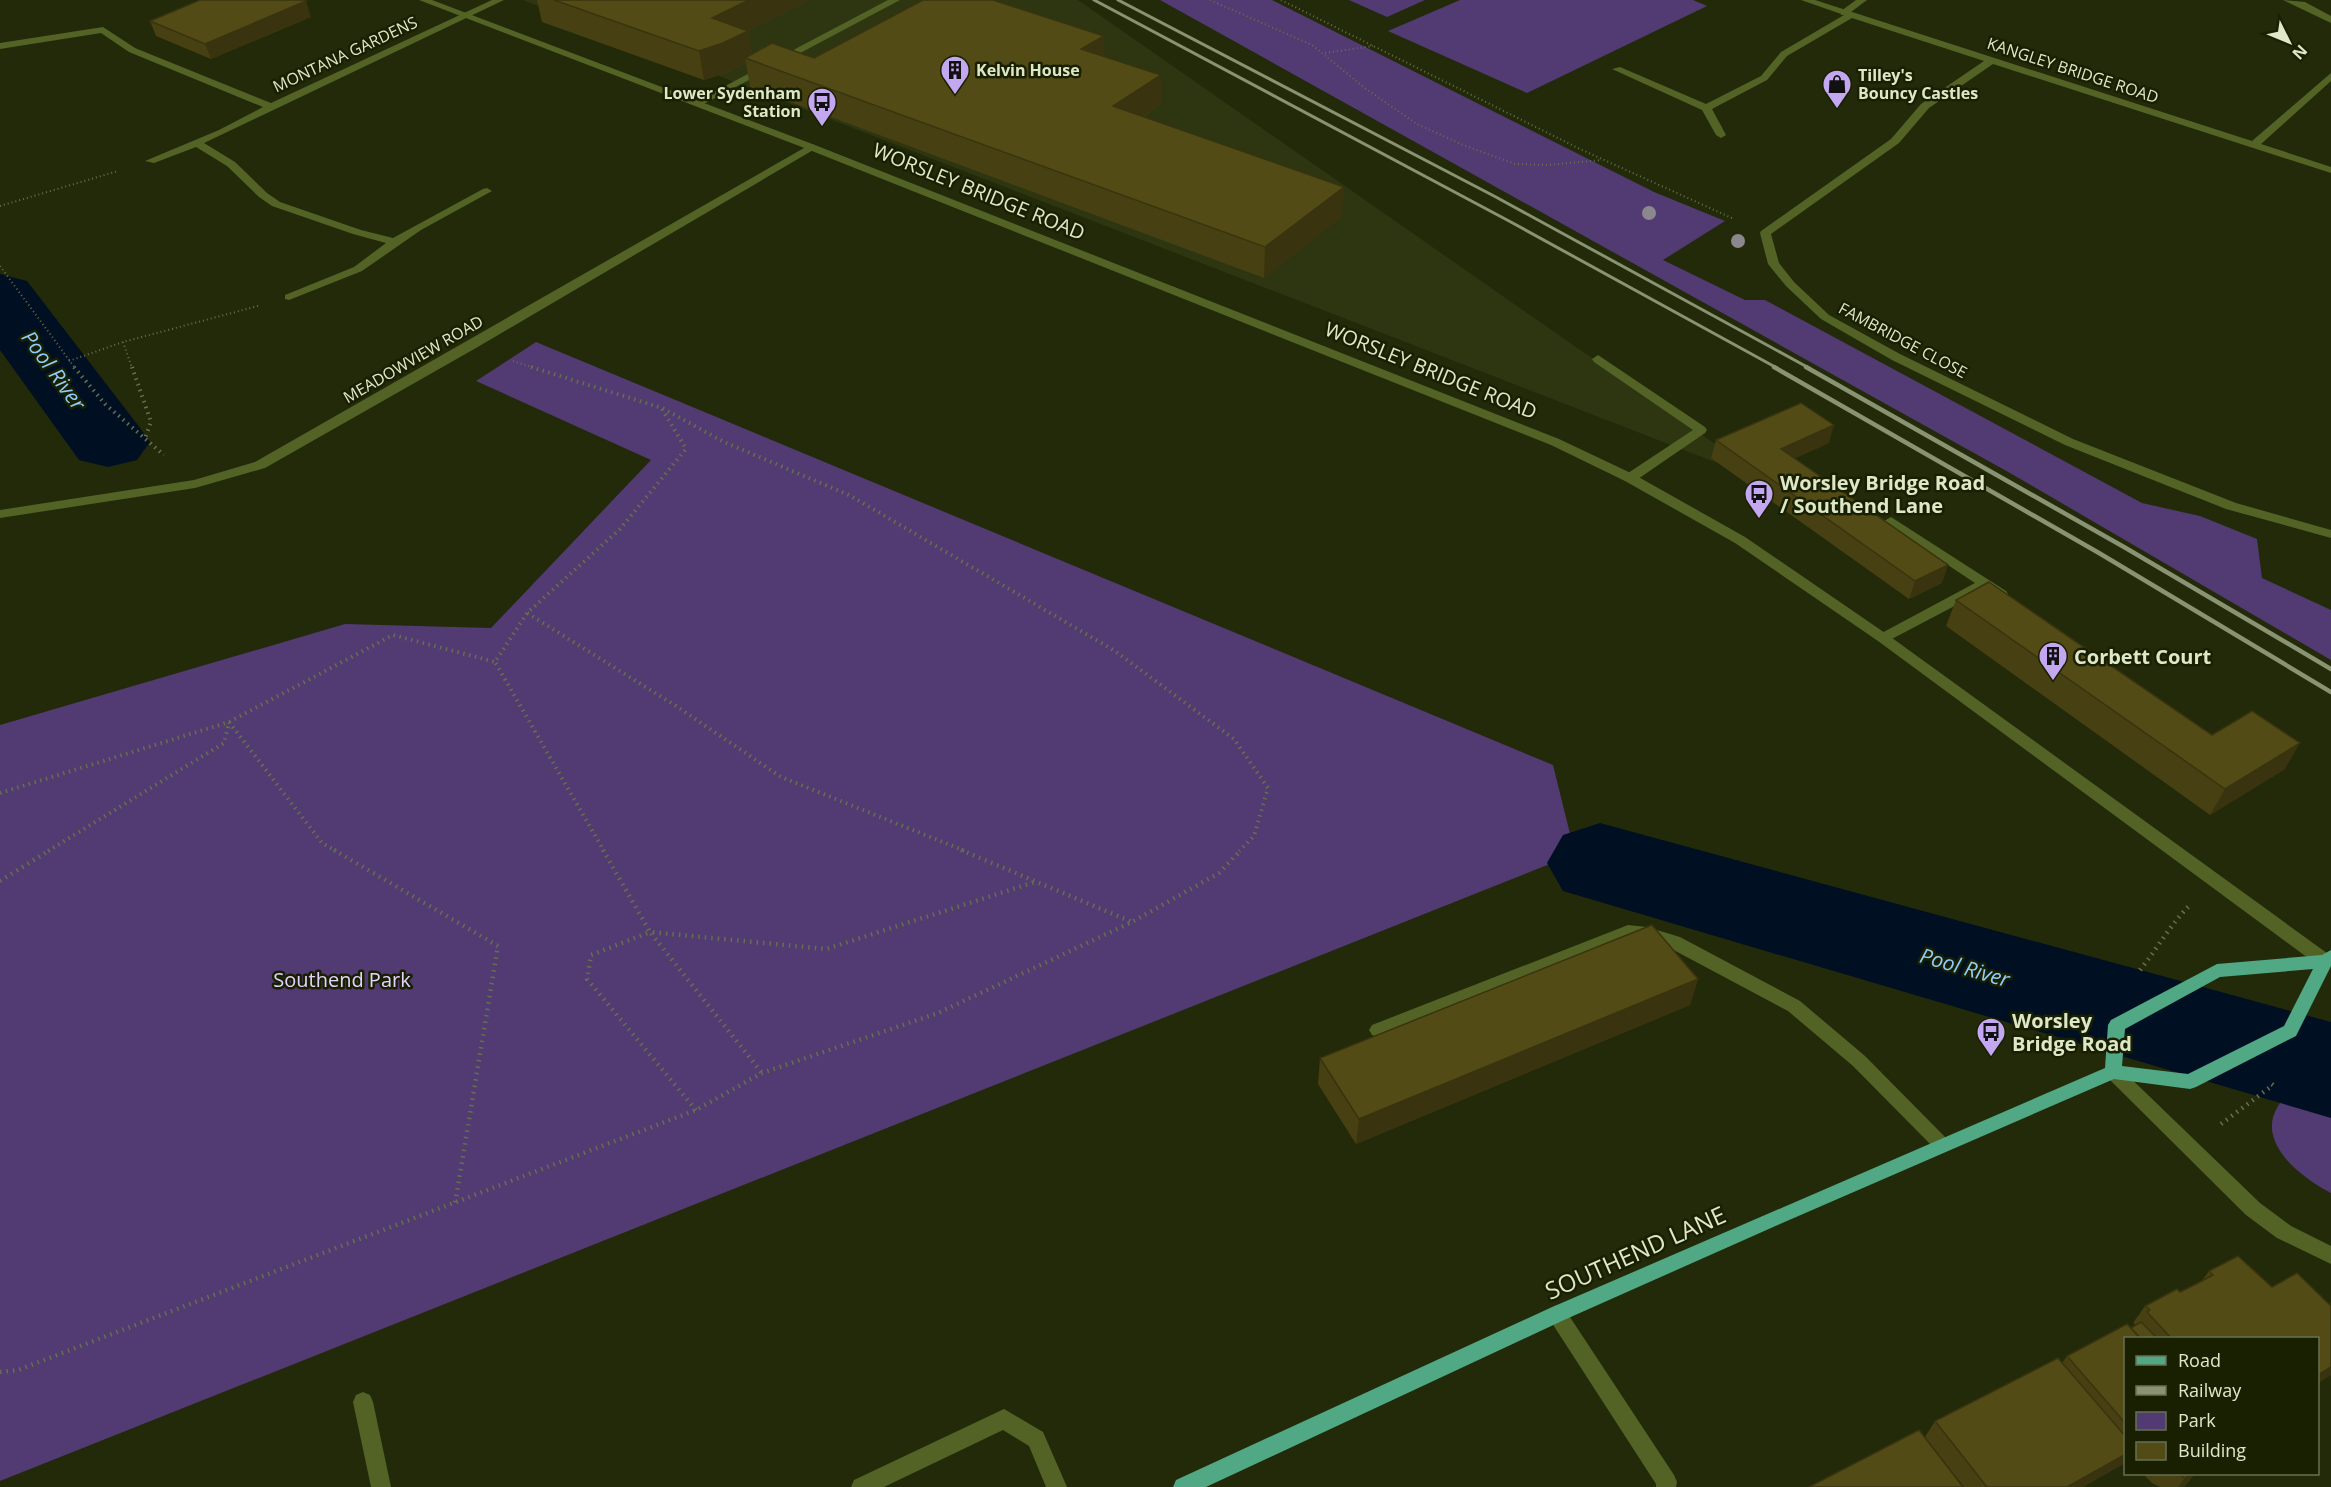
<svg xmlns="http://www.w3.org/2000/svg" width="2331" height="1487" viewBox="0 0 2331 1487" font-family="'Open Sans',sans-serif">
<style>
.built{fill:#2d3611}
.green{fill:#523a72}
.lines{fill:none;stroke-linecap:round;stroke-linejoin:round}
.river{fill:#001022;fill-rule:evenodd}
.path-far2{stroke:#666f4e;stroke-width:2;stroke-dasharray:1 3;stroke-linecap:butt}
.path-far1{stroke:#666f4e;stroke-width:4;stroke-dasharray:1.5 4.5;stroke-linecap:butt}
.path{stroke:#666f4e;stroke-width:4.5;stroke-dasharray:1.5 5;stroke-linecap:butt}
.service{fill:#536326;fill-rule:evenodd}
.minor{fill:#536326;fill-rule:evenodd}
.tertiary{fill:#536326;fill-rule:evenodd}
.primary{fill:#50a884;fill-rule:evenodd}
.rail-far1{stroke:#899271;stroke-width:3}
.rail{stroke:#899271;stroke-width:4.5}
.tree{fill:#8c868f}
.wall{fill:#474012}
.shaded-wall{fill:#39340f}
.building{fill:#524b15;stroke:#39340f;stroke-width:1.5}
.labels{text-anchor:middle;dominant-baseline:central;stroke-width:5;stroke-linejoin:round;paint-order:stroke}
.far-street-label{font-size:16px;fill:#dee8c8;stroke:#182001}
.far-poi-label{font-size:16px;font-weight:bold;fill:#dee8c8;stroke:#182001;text-anchor:start}
.street-label{font-size:20px;fill:#dee8c8;stroke:#182001}
.poi-label{font-size:20px;font-weight:bold;fill:#dee8c8;stroke:#182001;text-anchor:start}
.park-label{font-size:20px;fill:#e2d2fd;stroke:#182001}
.water-label{font-size:21px;font-style:italic;fill:#90cdfc;stroke:#182001}
.near-street-label{font-size:24px;fill:#dee8c8;stroke:#182001}
</style>
<rect width="100%" height="100%" fill="#222a09"/>
<path class="built" d="M523 0H1078L1774 485Z"/>
<g class="green">
<path d="M1160 0H1272L1654 192 1725 221 1663 260 1745 300H1765L2142 503 2200 516 2257 539 2262 578 2331 610V660L2010 473Z"/>
<path d="M1349 0H1425L1387 17Z"/>
<path d="M1460 0H1693L1707 6 1527 93 1388 31Z"/>
<path d="M536 342 1553 765 1575 854 0 1481V725L345 624 491 628 651 460 476 381Z"/>
<path d="M2331 1070V1193C2302 1178 2255 1143 2278 1106 2286 1092 2317 1078 2331 1070Z"/>
</g>
<g class="lines">
<g class="river">
<path d="M0 274 27 281 137 424 150 442 137 460 108 467 79 460 0 350Z"/>
<path d="M1600 823 2331 1022V1118L1563 891 1547 863 1563 835Z"/>
</g>
<g class="path-far2">
<path d="M1210 0 1312 45 1366 89 1417 124 1463 145 1515 164 1548 165 1602 160"/>
<path d="M1281 0 1580 149 1734 219"/>
<path d="M1325 53 1373 46"/>
<path d="M0 206 118 171"/>
<path d="M0 266 75 368"/>
<path d="M123 342 132 368"/>
<path d="M69 361 123 342 258 306"/>
<path d="M513 361 535 368"/>
</g>
<g class="path-far1">
<path d="M74 367 105 404 164 455"/>
<path d="M132 367 151 422 145 438"/>
<path d="M531 367 662 408 724 442 849 495 1115 651 1234 739 1268 788 1254 836 1239 851"/>
<path d="M662 409 686 449 620 529 527 613 676 706 781 777 965 851"/>
<path d="M527 613 495 662 604 851"/>
<path d="M229 722 322 843 336 851"/>
<path d="M0 793 229 722 393 635 495 662"/>
<path d="M48 851 224 743 229 723"/>
</g>
<g class="path">
<path d="M334 850 498 946 455 1204"/>
<path d="M603 850 650 932 826 949 1038 881"/>
<path d="M961 850 1132 922"/>
<path d="M0 881 50 850"/>
<path d="M2140 970C2157 949 2170 925 2189 906"/>
<path d="M696 1110 587 979 591 955 650 932 762 1073"/>
<path d="M2221 1124 2273 1085 2269 1082"/>
<path d="M0 1372 18 1370 696 1110 762 1073 938 1013 1132 922 1219 873 1241 850"/>
</g>
<g class="service">
<path d="M888 0H900L700 106 691 104Z"/>
<path d="M1856 0H1867L1847 15H1841V11Z"/>
<path d="M1598 355 1705 427 1707 430 1705 433 1635 481H1625L1624 478 1625 475 1693 430 1594 362 1592 359Z"/>
<path d="M1891 517 2006 591 2008 594 2006 597H1996L1985 590 1888 641H1878L1876 638 1878 635 1975 583 1886 524 1884 521Z"/>
<path d="M1628 925 1647 927 1680 937 1800 1001 1865 1056 1948 1140 1951 1145 1948 1150 1942 1153 1936 1150 1853 1066 1788 1011 1668 947 1647 939 1629 937 1378 1037 1372 1035 1369 1030 1372 1025Z"/>
<path d="M1557 1305 1564 1308 1674 1475 1677 1482 1676 1487H1656V1484L1550 1320 1547 1314 1550 1308Z"/>
<path d="M363 1392 370 1395 373 1402 391 1487H371L353 1402 356 1395Z"/>
<path d="M1004 1409 1043 1432 1067 1487H1046L1029 1446 1003 1430 884 1487H851L854 1480Z"/>
</g>
<g class="minor">
<path d="M492 0H504L204 143 235 162 267 193 280 202 361 230 393 238 483 189 487 188 492 191 421 230 362 271 289 300 285 299V295L354 267 386 243 353 234 272 206 259 197 227 166 196 147 154 163 145 161 219 130 263 107 129 52 101 33 0 49V43L103 27 135 48 271 103Z"/>
<path d="M1801 0H1815L2252 141 2331 73V81L2261 144 2331 167V173L1993 64 1929 108 1899 143 1771 234 1779 263 1794 282 1829 315 1900 354 2073 439 2236 503 2331 530V538L2226 509 2065 445 1892 360 1821 319 1786 286 1768 264 1760 233 1761 231 1891 139 1921 104 1984 61 1852 18 1787 56 1767 80 1712 109 1726 135 1721 138 1716 135 1702 110 1612 69 1620 67 1706 104 1761 76 1781 52 1844 15Z"/>
<path d="M2283 0 2305 2 2331 16V23Z"/>
<path d="M811 144 815 145V149L476 348 265 468 195 488 0 518V510L194 480 255 462Z"/>
<path d="M2113 1065 2119 1067 2260 1203 2291 1226 2331 1246V1264L2277 1238 2246 1215 2107 1077 2104 1072 2107 1067Z"/>
</g>
<path class="tertiary" d="M419 0H432L815 145 1559 439 1635 475 1745 537 1888 635 2331 956V965L2325 968 2319 966 1878 641 1735 543 1625 481 1551 445 807 149Z"/>
<path class="primary" d="M2331 950V966L2296 1036 2196 1087 2190 1089 2114 1079 1780 1224 1564 1320 1206 1487H1173L1176 1480 1550 1308 2105 1068 2108 1025 2111 1020 2217 964 2322 955ZM2313 969 2284 1026 2188 1074 2122 1066 2125 1029 2220 977Z"/>
<g class="rail-far1">
<path d="M1094 0 1509 221 1777 368"/>
<path d="M1118 0 1494 196 1809 368"/>
</g>
<g class="rail">
<path d="M1774 367 2099 553 2331 692"/>
<path d="M1806 367 2124 547 2331 669"/>
</g>
</g>
<g class="tree">
<circle cx="1649" cy="213" r="7"/>
<circle cx="1738" cy="241" r="7"/>
</g>
<g class="wall">
<path d="M537 0H810L748 31 752 54 814 58 1105 57 1161 104 1143 117 1344 187 1341 217 1264 278 750 87 746 63 728 72 704 80 542 22Z"/>
<path d="M311 17 211 59 156 36 150 21Z"/>
<path d="M1716 440 1829 443 1795 458 1942 583 1909 599 1711 458Z"/>
<path d="M1956 600 2212 735 2285 769 2210 815 1946 626Z"/>
<path d="M1698 979 1690 1005 1356 1144 1318 1084 1320 1058Z"/>
<path d="M2209 1271 2272 1287 2331 1306V1375L2318 1383V1338H2126V1461L2123 1464 2083 1487H1964L1925 1437 1935 1421 2062 1363 2067 1356 2131 1328 2136 1325 2133 1323 2145 1306 2180 1292 2201 1282Z"/>
<path d="M2142 1473H2195L2186 1485 2182 1487H2160L2152 1483Z"/>
</g>
<g class="shaded-wall">
<path d="M749 0H810L748 31 753 59 745 58 746 63 728 72 704 80 699 51 712 18Z"/>
<path d="M306 1 311 17 211 59 205 44Z"/>
<path d="M1104 36 1105 64 1081 49Z"/>
<path d="M1161 75V104L1114 136 1113 106Z"/>
<path d="M1344 187 1341 217 1264 278 1265 247Z"/>
<path d="M1834 425 1829 443 1776 467 1781 449Z"/>
<path d="M1948 565 1942 583 1909 599 1915 581Z"/>
<path d="M2300 743 2285 769 2210 815 2225 789Z"/>
<path d="M1698 979 1690 1005 1356 1144 1359 1119Z"/>
<path d="M2331 1367V1375L2318 1383V1375Z"/>
<path d="M2126 1454V1461L2123 1464 2083 1487H2067Z"/>
<path d="M2193 1473H2195L2186 1485 2182 1487H2178L2185 1478Z"/>
</g>
<g class="building">
<path d="M200 0H303L306 1 205 44 150 21Z"/>
<path d="M554 0H749L712 18 748 31 723 43 699 51Z"/>
<path d="M923 0H993L1104 36 1081 49 1161 75 1113 106 1344 187 1265 247 745 58 772 43 814 58Z"/>
<path d="M1801 403 1834 425 1781 449 1948 565 1915 581 1716 440Z"/>
<path d="M1989 582 2212 735 2252 711 2300 743 2225 789 1956 600Z"/>
<path d="M1652 925 1698 979 1359 1119 1320 1058Z"/>
<path d="M2238 1256 2272 1287 2297 1273 2331 1306V1367L2318 1375V1338H2171L2147 1312 2150 1310 2145 1306 2177 1289 2180 1292 2196 1284 2213 1275 2209 1271Z"/>
<path d="M2141 1322 2157 1338H2140L2131 1328Z"/>
<path d="M2127 1324 2140 1338H2126V1424L2067 1356Z"/>
<path d="M2058 1358 2126 1437V1454L2067 1487H1987L1935 1421Z"/>
<path d="M1919 1430 1963 1487H1809Z"/>
<path d="M2177 1473H2193L2185 1478Z"/>
</g>
<defs>
<g id="building-pin" transform="scale(1.5)"><path d="M0 17L-7.5 6A9.5 9.5 0 1 1 7.5 6Z" fill="#c4a7f1" stroke="#182001"/><path d="M-4-6H4V6H1V3H-1V6H-4ZM-2.5-4.3h1.7v1.8h-1.7ZM.8-4.3h1.7v1.8H.8ZM-2.5-1h1.7V.8h-1.7ZM.8-1h1.7V.8H.8Z" fill="#111"/></g>
<g id="shop-pin" transform="scale(1.5)"><path d="M0 17L-7.5 6A9.5 9.5 0 1 1 7.5 6Z" fill="#c4a7f1" stroke="#182001"/><path d="M-5-2.5h2.3a2.7 3.5 0 0 1 5.4 0H5L5.5 6h-11ZM-1.5-2.5h3a1.5 2.3 0 0 0-3 0Z" fill="#111"/></g>
<g id="bus-pin" transform="scale(1.5)"><path d="M0 17L-7.5 6A9.5 9.5 0 1 1 7.5 6Z" fill="#c4a7f1" stroke="#182001"/><path d="M-5-6H5V4H4V6H2V4H-2V6H-4V4H-5ZM-3.5-4V0h7V-4ZM-3.5 1.2v1.5H-2V1.2ZM2 1.2v1.5H3.5V1.2Z" fill="#111"/></g>
</defs>
<g fill-rule="evenodd">
<use href="#building-pin" x="955" y="70"/>
<use href="#shop-pin" x="1837" y="84"/>
<use href="#bus-pin" x="822" y="102"/>
<use href="#bus-pin" x="1759" y="494"/>
<use href="#building-pin" x="2053" y="656"/>
<use href="#bus-pin" x="1991" y="1032"/>
</g>
<g class="labels">
<g class="far-street-label">
<text transform="translate(345 54) rotate(-25)">MONTANA GARDENS</text>
<text transform="translate(2073 70) rotate(18)">KANGLEY BRIDGE ROAD</text>
<text transform="translate(1903 340) rotate(28)">FAMBRIDGE CLOSE</text>
<text transform="translate(413 359) rotate(-30)">MEADOWVIEW ROAD</text>
</g>
<g class="far-poi-label">
<text x="976" y="70">Kelvin House</text>
<text x="1858" y="75">Tilley's<tspan x="1858" dy="18">Bouncy Castles</tspan></text>
<text x="801" y="93" text-anchor="end">Lower Sydenham<tspan x="801" dy="18">Station</tspan></text>
</g>
<g class="street-label">
<text transform="translate(979 191) rotate(22)">WORSLEY BRIDGE ROAD</text>
<text transform="translate(1431 370) rotate(22)">WORSLEY BRIDGE ROAD</text>
</g>
<g class="poi-label">
<text x="1780" y="482">Worsley Bridge Road<tspan x="1780" dy="23">/ Southend Lane</tspan></text>
<text x="2074" y="656">Corbett Court</text>
<text x="2012" y="1020">Worsley<tspan x="2012" dy="23">Bridge Road</tspan></text>
</g>
<g class="park-label">
<text x="342" y="979">Southend Park</text>
</g>
<g class="water-label">
<text transform="translate(54 370) rotate(54)">Pool River</text>
<text transform="translate(1965 967) rotate(16)">Pool River</text>
</g>
<g class="near-street-label">
<text transform="translate(1635 1252) rotate(-24)">SOUTHEND LANE</text>
</g>
</g>
<rect x="2124" y="1337" width="195" height="138" fill="#182001" stroke="#677051" stroke-width="1.5"/>
<rect x="2136" y="1356" width="30" height="9" fill="#50a884" stroke="#677051" stroke-width="1.5"/>
<text x="2178" y="1367" font-size="18" fill="#dee8c8">Road</text>
<rect x="2136" y="1386" width="30" height="9" fill="#899271" stroke="#677051" stroke-width="1.5"/>
<text x="2178" y="1397" font-size="18" fill="#dee8c8">Railway</text>
<rect x="2136" y="1412" width="30" height="18" fill="#523a72" stroke="#677051" stroke-width="1.5"/>
<text x="2178" y="1427" font-size="18" fill="#dee8c8">Park</text>
<rect x="2136" y="1442" width="30" height="18" fill="#524b15" stroke="#677051" stroke-width="1.5"/>
<text x="2178" y="1457" font-size="18" fill="#dee8c8">Building</text>
<g transform="translate(2289 42) rotate(133)" stroke="#182001" stroke-width="4.5" paint-order="stroke">
<path d="M0-4.5L10 22L0 15L-10 22Z" fill="#dee8c8"/>
<text y="-9" font-size="16" font-weight="bold" text-anchor="middle" fill="#dee8c8">N</text>
</g>
</svg>
